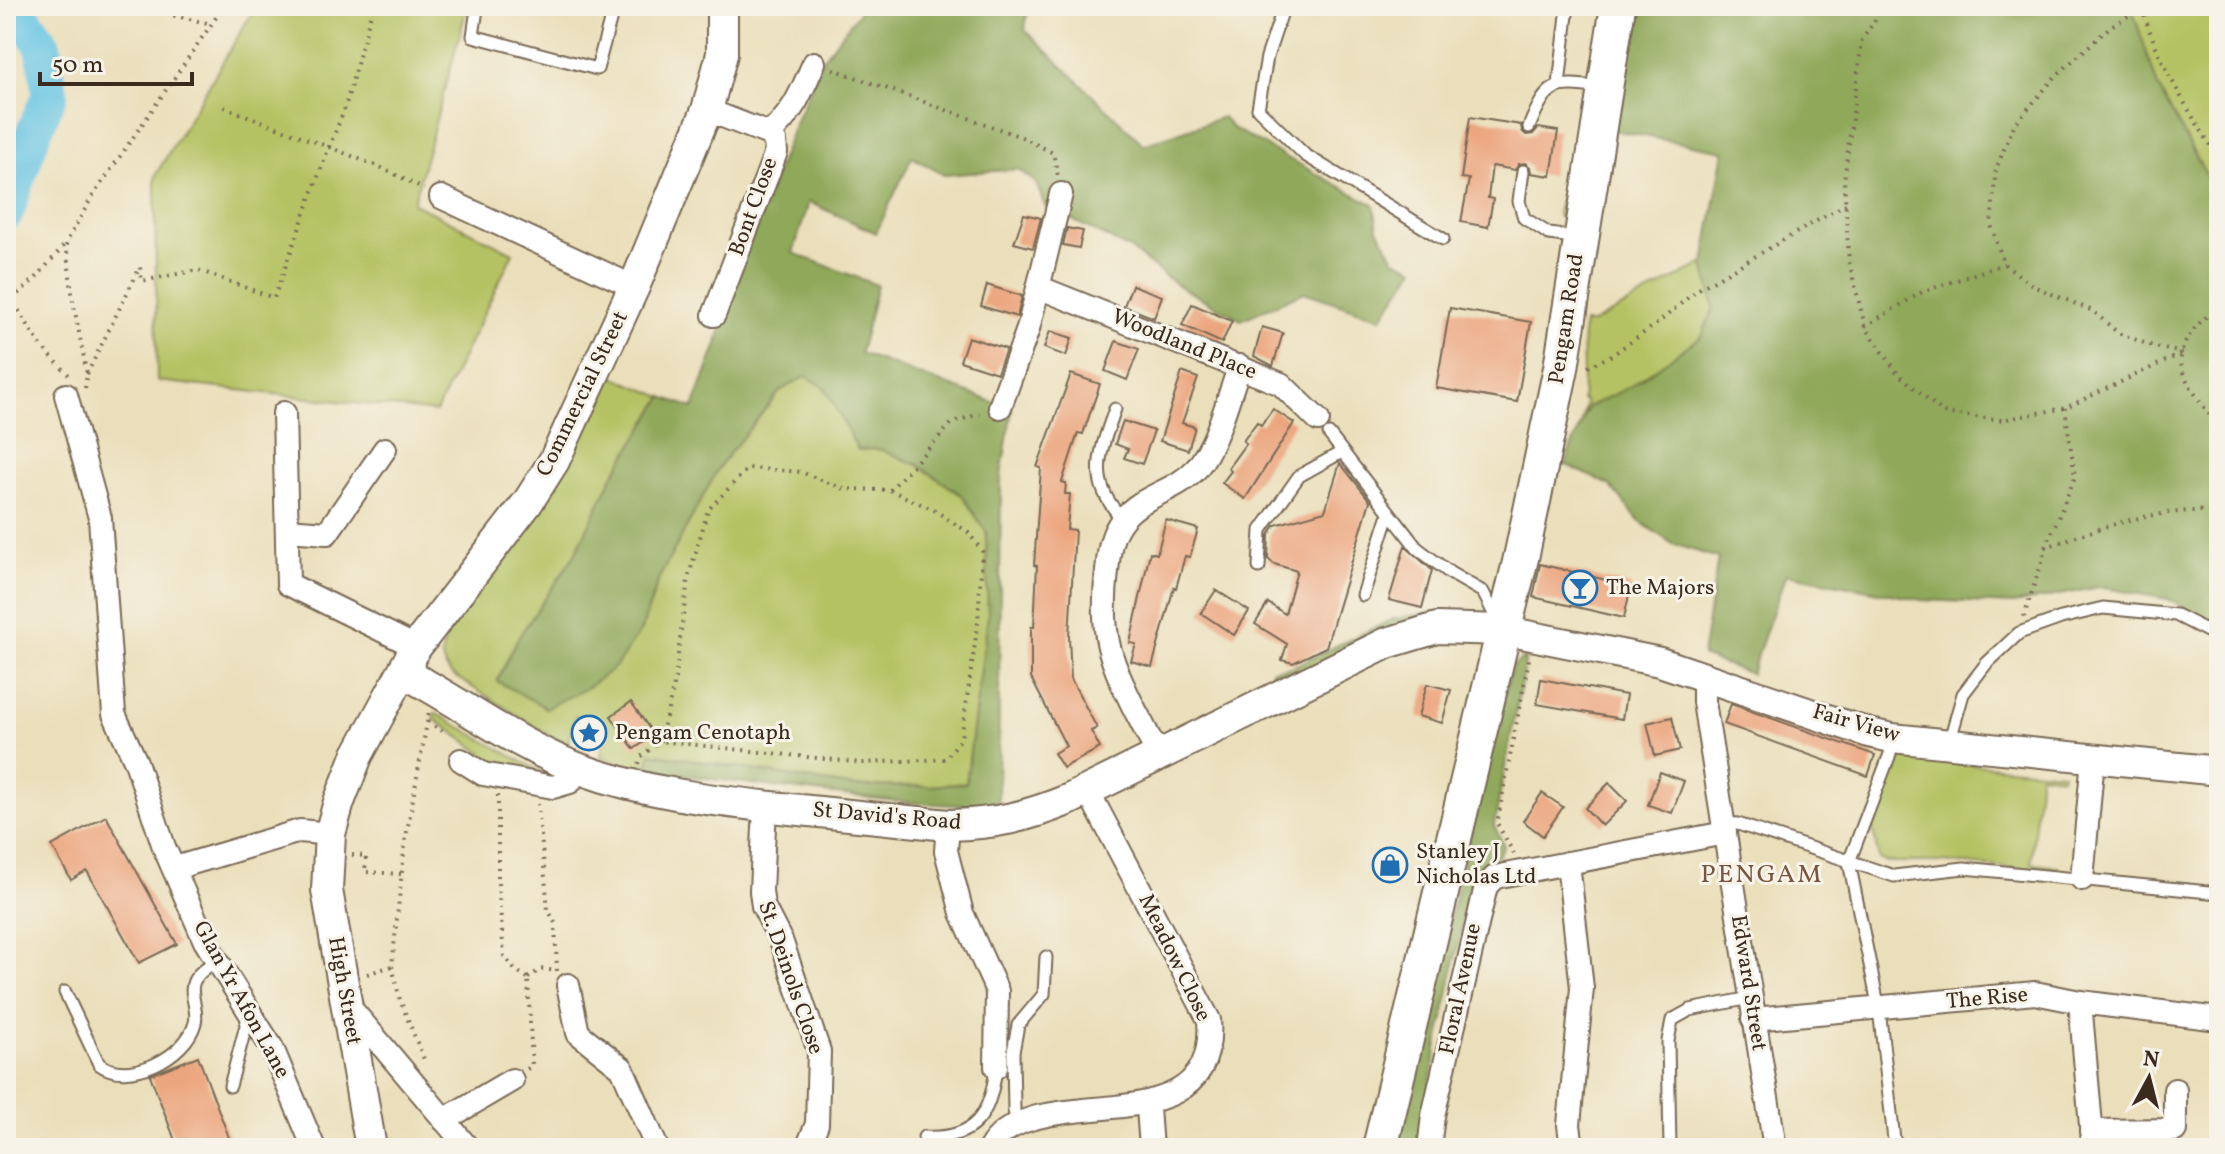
<svg xmlns="http://www.w3.org/2000/svg" width="2225" height="1154" viewBox="0 0 2225 1154" font-family="Vollkorn,serif">
<style>
.green{fill:#b5c264;stroke:#787641;stroke-width:2}
.forest{fill:#90a85a;stroke:#66693c;stroke-width:2}
.lines{fill:none;stroke-linecap:round;stroke-linejoin:round}
.river{stroke:#66c5e4;stroke-width:36}
.building{fill:#eca67f}
.service-casing{stroke:#796955;stroke-width:15}
.minor-casing{stroke:#796955;stroke-width:26}
.tertiary-casing{stroke:#796955;stroke-width:32}
.secondary-casing{stroke:#796955;stroke-width:34}
.primary-casing{stroke:#796955;stroke-width:38}
.path{stroke:#796955;stroke-width:4;stroke-dasharray:2 6;stroke-linecap:butt}
.service{stroke:#fff;stroke-width:11}
.minor{stroke:#fff;stroke-width:22}
.tertiary{stroke:#fff;stroke-width:28}
.secondary{stroke:#fff;stroke-width:30}
.primary{stroke:#fff;stroke-width:34}
.labels{text-anchor:middle;dominant-baseline:central;stroke-width:6;stroke-linejoin:round;paint-order:stroke}
.street-label{font-size:22px;fill:#3b2a1e;stroke:#f7f3e8}
.poi-label{font-size:22px;fill:#3b2a1e;stroke:#f7f3e8;text-anchor:start}
.quarter-label{font-size:26px;letter-spacing:2px;fill:#795540;stroke:#f7f3e8}
</style>
<rect width="100%" height="100%" fill="#f7f3e8"/>
<filter id="ink" filterUnits="userSpaceOnUse"><feTurbulence type="fractalNoise" baseFrequency=".0125" numOctaves="2"/><feDisplacementMap in="SourceGraphic" scale="16" xChannelSelector="R" yChannelSelector="G"/><feConvolveMatrix kernelMatrix="1 2 1 2 8 2 1 2 1" color-interpolation-filters="sRGB"/></filter>
<filter id="wash" filterUnits="userSpaceOnUse"><feTurbulence type="fractalNoise" baseFrequency=".006" numOctaves="4" result="noise"/><feDisplacementMap in="SourceGraphic" scale="32" xChannelSelector="R" yChannelSelector="G"/><feGaussianBlur stdDeviation="1.8" result="paint"/><feColorMatrix in="noise" values="0 0 0 0 0 0 0 0 0 0 0 0 0 0 0 0 0 1.4 0 .05"/><feComposite in="paint" operator="in"/></filter>
<g filter="url(#wash)">
<rect width="100%" height="100%" fill="#ebdfbb"/>
<g class="green">
<path d="M256 6H445L466 12 413 203 513 253 436 412 157 381 155 176Z"/>
<path d="M2131 6H2219V190L2210 182 2158 87Z"/>
<path d="M1586 98 1567 219 1563 220 1559 217 1558 209C1565 184 1576 161 1578 134 1579 121 1573 106 1586 98Z"/>
<path d="M1704 263 1714 307 1702 336 1628 388 1588 407 1582 421 1586 402 1582 400C1585 374 1580 349 1584 323H1593Z"/>
<path d="M608 375 663 397 614 474 574 556 518 638 497 681 545 707 641 630 660 576 720 465 780 391 806 375 825 388 858 450 879 449 918 465 963 496 986 532 988 616 966 783 931 786 854 787 652 753 646 770 601 757 606 724 575 716 568 743 551 736 451 674C446 668 440 660 442 652 445 625 505 558 524 535L520 531Z"/>
<path d="M435 713 555 780 528 771 495 766 477 749 434 719Z"/>
<path d="M1895 757 2062 773 2061 777 2040 774 2031 863 2058 867V872L1942 862H1887L1879 859 1871 822Z"/>
</g>
<g class="forest">
<path d="M864 6H1028L1025 30 1144 145 1223 117 1232 128 1374 205 1378 229 1394 259 1415 268 1381 318 1304 292 1241 320 1177 285 1130 249 1045 206 1036 183 1018 169 944 175 912 157 876 233 809 202 793 253 877 285 860 353 1012 409 1001 476 998 804C949 807 901 802 852 796 783 789 715 779 646 770L651 753 854 787 931 786 966 783 988 616 986 532 963 496 918 465 879 449 858 450 825 388 806 376 780 391 720 465 660 576 641 630 616 666 587 688 546 708 497 681 518 638 574 556 614 474 663 397 693 408 717 344 731 291 795 123 824 57Z"/>
<path d="M1632 6H2131L2158 87 2210 182 2219 190V626L2168 599 2099 587 2014 604 1921 600 1786 574 1751 674 1702 656 1718 558 1673 544 1639 521 1610 485 1566 465 1569 453 1588 407 1628 388 1702 336 1714 307 1704 263 1724 151 1612 130Z"/>
<path d="M1434 612 1435 617 1268 689 1272 670 1292 667 1393 619Z"/>
<path d="M1526 657 1494 825 1504 846 1493 865 1482 871 1470 886 1417 1148H1393L1512 666Z"/>
</g>
<g class="lines">
<path class="river" d="M6 212 33 134 50 94 43 46 15 6"/>
</g>
<g id="blocks">
<g class="building">
<path d="M1470 117 1521 125 1522 131 1526 135 1533 134 1538 128 1558 131 1551 176 1531 173 1530 167 1525 163 1519 164 1515 170 1492 166 1488 198 1493 199 1488 227 1461 222 1469 179 1461 178Z"/>
<path d="M1024 214 1041 218 1033 248 1014 243Z"/>
<path d="M1067 228 1083 231 1079 248 1063 245Z"/>
<path d="M987 285 1022 296 1017 317 981 306Z"/>
<path d="M1132 285 1162 296 1154 318 1124 306Z"/>
<path d="M1192 304 1232 321 1222 343 1182 325Z"/>
<path d="M1450 308 1531 322 1517 402 1436 388Z"/>
<path d="M1262 327 1283 333 1273 366 1254 356Z"/>
<path d="M1050 331 1072 338 1066 356 1044 348Z"/>
<path d="M968 337 1006 349 997 373 960 361Z"/>
<path d="M1116 341 1139 349 1127 380 1105 371Z"/>
<path d="M1182 372 1198 378 1182 423 1195 427 1188 450 1160 441Z"/>
<path d="M1071 374 1100 384 1083 434 1078 433 1062 482 1066 483 1065 494H1070L1067 529 1075 530 1069 637 1071 679 1097 728 1091 731 1100 748 1063 768 1054 753 1066 746 1031 678V627H1034L1037 566 1034 565 1041 468 1037 467Z"/>
<path d="M1273 409 1294 423 1245 499 1222 483 1231 471 1228 468 1246 443 1243 441 1257 422 1261 425Z"/>
<path d="M1123 421 1154 431 1142 464 1124 458 1128 449 1115 444Z"/>
<path d="M1340 463 1370 501 1326 647 1293 663 1282 660 1287 644 1255 624 1268 603 1285 614 1297 571 1274 564 1268 559 1269 535 1275 525 1325 511Z"/>
<path d="M1166 520 1198 529 1190 557 1185 556 1176 588 1174 587 1152 667 1131 661 1136 644 1130 643 1150 552 1157 554Z"/>
<path d="M1405 546 1432 570 1422 608 1389 600Z"/>
<path d="M1540 564 1631 586 1624 618 1533 597Z"/>
<path d="M1216 590 1249 611 1234 635 1201 613Z"/>
<path d="M1541 679 1626 695 1622 719 1537 704Z"/>
<path d="M1427 684 1451 690 1442 723 1418 716Z"/>
<path d="M631 702 654 735 634 749 611 716Z"/>
<path d="M1731 704 1875 755 1868 776 1724 724Z"/>
<path d="M1672 717 1680 750 1655 756 1647 723Z"/>
<path d="M1660 772 1684 781 1672 813 1648 805Z"/>
<path d="M1609 783 1627 801 1602 826 1585 808Z"/>
<path d="M1542 793 1563 807 1543 836 1523 821Z"/>
<path d="M106 816 177 944 139 963 87 871 71 880 52 846Z"/>
<path d="M198 1056 212 1093 233 1148H178L150 1075Z"/>
</g>
</g>
</g>
<g filter="url(#ink)">
<use href="#blocks" fill-opacity="0" stroke="#796955" stroke-width="2"/>
<g class="lines">
<g class="service-casing">
<g id="service">
<path d="M471 6 477 9 473 36 597 69 614 6"/>
<path d="M1284 6 1267 57 1258 109 1305 155 1443 239"/>
<path d="M1559 85 1568 6"/>
<path d="M1529 127C1548 81 1554 82 1601 88"/>
<path d="M1523 171 1519 201 1524 218 1549 234 1580 238"/>
<path d="M1115 409C1100 452 1086 482 1123 519"/>
<path d="M1329 434 1417 548 1450 573 1483 592 1497 620"/>
<path d="M1259 567 1261 530 1299 476 1342 452"/>
<path d="M1363 595 1389 514"/>
<path d="M1892 739 1890 754 1849 862 1879 1009 1895 1148"/>
<path d="M1949 743 1963 694 1986 664 2019 633 2061 618 2103 608 2176 615 2219 637"/>
<path d="M1724 823 1738 824 1894 876 1964 868 2219 893"/>
<path d="M65 992 99 1064C128 1086 186 1057 195 1023 199 1009 188 994 194 981 198 972 209 966 216 960"/>
<path d="M230 1086 249 1014"/>
<path d="M1017 1123 1014 1111 1013 1052 1018 1025 1044 994 1046 957"/>
<path d="M924 1137C975 1140 991 1115 996 1067"/>
<path d="M1670 1148 1668 1041 1672 1020 1690 1010 1750 998"/>
</g>
</g>
<g class="minor-casing">
<g id="minor">
<path d="M707 110 769 134"/>
<path d="M441 197 634 287"/>
<path d="M1038 287 1281 384 1318 420"/>
<path d="M714 315 776 152 775 141 769 134C794 112 801 93 814 63"/>
<path d="M66 395 100 518 114 714 136 762 164 847 205 941 272 1048 314 1148"/>
<path d="M1000 407 1028 329 1061 194"/>
<path d="M284 413 288 584 416 647"/>
<path d="M287 530 327 533 385 449"/>
<path d="M1708 676 1704 688V702L1775 1148"/>
<path d="M1159 755C1150 741 1144 726 1136 712 1108 656 1100 634 1107 571 1109 552 1110 535 1123 519 1143 494 1176 492 1197 468 1219 440 1227 399 1240 366"/>
<path d="M461 760 483 774 553 787 570 782 578 768"/>
<path d="M765 806 761 891 763 906 782 943 819 1051 817 1124 807 1148"/>
<path d="M948 825 946 851 962 913 997 991 996 1067"/>
<path d="M1568 863 1582 988 1569 1125 1572 1148"/>
<path d="M175 868 300 831 330 834"/>
<path d="M2082 879 2093 758"/>
<path d="M568 985 578 1033 622 1068 657 1148"/>
<path d="M2080 1002 2093 1148"/>
<path d="M347 1004 468 1148"/>
<path d="M1753 1019 2035 993 2080 1002 2219 1019"/>
<path d="M1148 1108 1151 1148"/>
<path d="M444 1120 512 1080"/>
<path d="M2091 1131 2175 1130V1090"/>
<path d="M990 1148C1032 1074 1219 1154 1209 1020L1088 791"/>
<path d="M1429 1148 1433 1116 1486 886 1495 877 1725 833"/>
</g>
</g>
<g class="tertiary-casing">
<path id="tertiary" d="M1502 630 1660 662 1869 733 1892 738 2219 771"/>
</g>
<g class="secondary-casing">
<g id="secondary">
<path d="M403 672C462 703 517 746 580 769 648 794 718 801 790 809 842 814 895 820 948 825 995 824 1027 817 1070 799L1387 643 1437 628 1502 630"/>
<path d="M371 1148 327 890 330 834 339 802 357 756 416 647 528 502 554 461 634 287 707 110 722 54V6"/>
</g>
</g>
<g class="primary-casing">
<path id="primary" d="M1380 1148 1521 558 1561 368 1618 6"/>
</g>
<g class="path">
<path d="M161 6 171 15 212 24"/>
<path d="M1884 6 1862 40 1844 181 1849 262 1865 326 1898 374 1944 413 2002 420 2065 408 2183 353"/>
<path d="M2142 8 2111 26 2056 76 2014 125 1996 169 1991 225 2004 264 2035 287 2093 311 2118 333 2155 347 2183 353"/>
<path d="M2142 8C2158 62 2188 111 2219 158"/>
<path d="M833 69 1024 138 1053 153 1058 176"/>
<path d="M224 107 329 147 344 111 373 6"/>
<path d="M6 290 41 346 69 375"/>
<path d="M12 299 36 278 66 243"/>
<path d="M2219 307C2201 319 2175 344 2182 369 2186 384 2209 414 2219 428"/>
<path d="M1865 326 1922 292 2004 264"/>
<path d="M1588 367 1612 355 1658 323 1697 290 1846 204"/>
<path d="M87 374 140 267 142 281 198 270 274 298 329 147 382 168 424 189"/>
<path d="M85 388 87 374 73 301 66 243 92 197 224 6"/>
<path d="M890 490 953 422 980 414"/>
<path d="M2046 547 2075 477 2065 408"/>
<path d="M2024 617 2046 547C2103 527 2151 509 2212 511L2219 500"/>
<path d="M428 721 442 731"/>
<path d="M639 764 641 757 660 741 674 685 688 579 708 510 748 468 801 472 844 489 890 490 934 510 968 532 982 551 978 623 961 739 945 759 862 763 660 741"/>
<path d="M498 795V883L504 956 515 970 528 978"/>
<path d="M1514 854 1497 823 1529 659"/>
<path d="M352 855 366 856 365 872 401 874"/>
<path d="M392 966 400 1000 425 1062"/>
<path d="M367 974 392 966 405 842 429 712"/>
<path d="M528 978 541 969 557 971 555 923 548 909 538 804"/>
<path d="M527 1069 532 1066 528 978"/>
</g>
<use href="#service" class="service"/>
<use href="#minor" class="minor"/>
<use href="#tertiary" class="tertiary"/>
<use href="#secondary" class="secondary"/>
<use href="#primary" class="primary"/>
</g>
</g>
<defs>
<g id="bar-ring" transform="scale(1.8)"><circle r="9.5" fill="#f7f3e8" stroke="#1f6fb2" stroke-width="1.5"/><path d="M-6-5H6L.8 .8V4.5H3.5V6h-7V4.5H-.8V.8Z" fill="#1f6fb2"/></g>
<g id="sight-ring" transform="scale(1.8)"><circle r="9.5" fill="#f7f3e8" stroke="#1f6fb2" stroke-width="1.5"/><path d="M0-6L1.8-2.2L6-1.7L2.9 1.2L3.7 5.4L0 3.3L-3.7 5.4L-2.9 1.2L-6-1.7L-1.8-2.2Z" fill="#1f6fb2"/></g>
<g id="shop-ring" transform="scale(1.8)"><circle r="9.5" fill="#f7f3e8" stroke="#1f6fb2" stroke-width="1.5"/><path d="M-5-2.5h2.3a2.7 3.5 0 0 1 5.4 0H5L5.5 6h-11ZM-1.5-2.5h3a1.5 2.3 0 0 0-3 0Z" fill="#1f6fb2"/></g>
</defs>
<g fill-rule="evenodd">
<use href="#bar-ring" x="1580" y="588"/>
<use href="#sight-ring" x="589" y="733"/>
<use href="#shop-ring" x="1390" y="865"/>
</g>
<g class="labels">
<g class="street-label">
<text transform="translate(754 207) rotate(-70)">Bont Close</text>
<text transform="translate(1567 319) rotate(-81)">Pengam Road</text>
<text transform="translate(1184 345) rotate(22)">Woodland Place</text>
<text transform="translate(583 394) rotate(-64)">Commercial Street</text>
<text transform="translate(1856 724) rotate(16)">Fair View</text>
<text transform="translate(887 817) rotate(5)">St David's Road</text>
<text transform="translate(1174 958) rotate(64)">Meadow Close</text>
<text transform="translate(790 978) rotate(71)">St. Deinols Close</text>
<text transform="translate(1748 983) rotate(81)">Edward Street</text>
<text transform="translate(1461 989) rotate(-78)">Floral Avenue</text>
<text transform="translate(344 991) rotate(80)">High Street</text>
<text transform="translate(1987 999) rotate(-5)">The Rise</text>
<text transform="translate(241 1000) rotate(61)">Glan Yr Afon Lane</text>
</g>
<g class="poi-label">
<text x="1606" y="588">The Majors</text>
<text x="615" y="733">Pengam Cenotaph</text>
<text x="1416" y="852">Stanley J<tspan x="1416" dy="25">Nicholas Ltd</tspan></text>
</g>
<g class="quarter-label">
<text x="1762" y="875">PENGAM</text>
</g>
</g>
<rect width="2225" height="1154" fill="none" stroke="#f7f3e8" stroke-width="32"/>
<g transform="translate(2149 1078) rotate(7)" stroke="#f7f3e8" stroke-width="6" paint-order="stroke">
<path d="M0-6L14 30L0 20L-14 30Z" fill="#3b2a1e"/>
<text y="-12" font-size="22" font-weight="bold" text-anchor="middle" fill="#3b2a1e">N</text>
</g>
<path d="M40 72v12h152v-12" fill="none" stroke="#3b2a1e" stroke-width="4"/>
<text x="52" y="72" font-size="24" fill="#3b2a1e" stroke="#f7f3e8" stroke-width="6" paint-order="stroke">50 m</text>
</svg>
